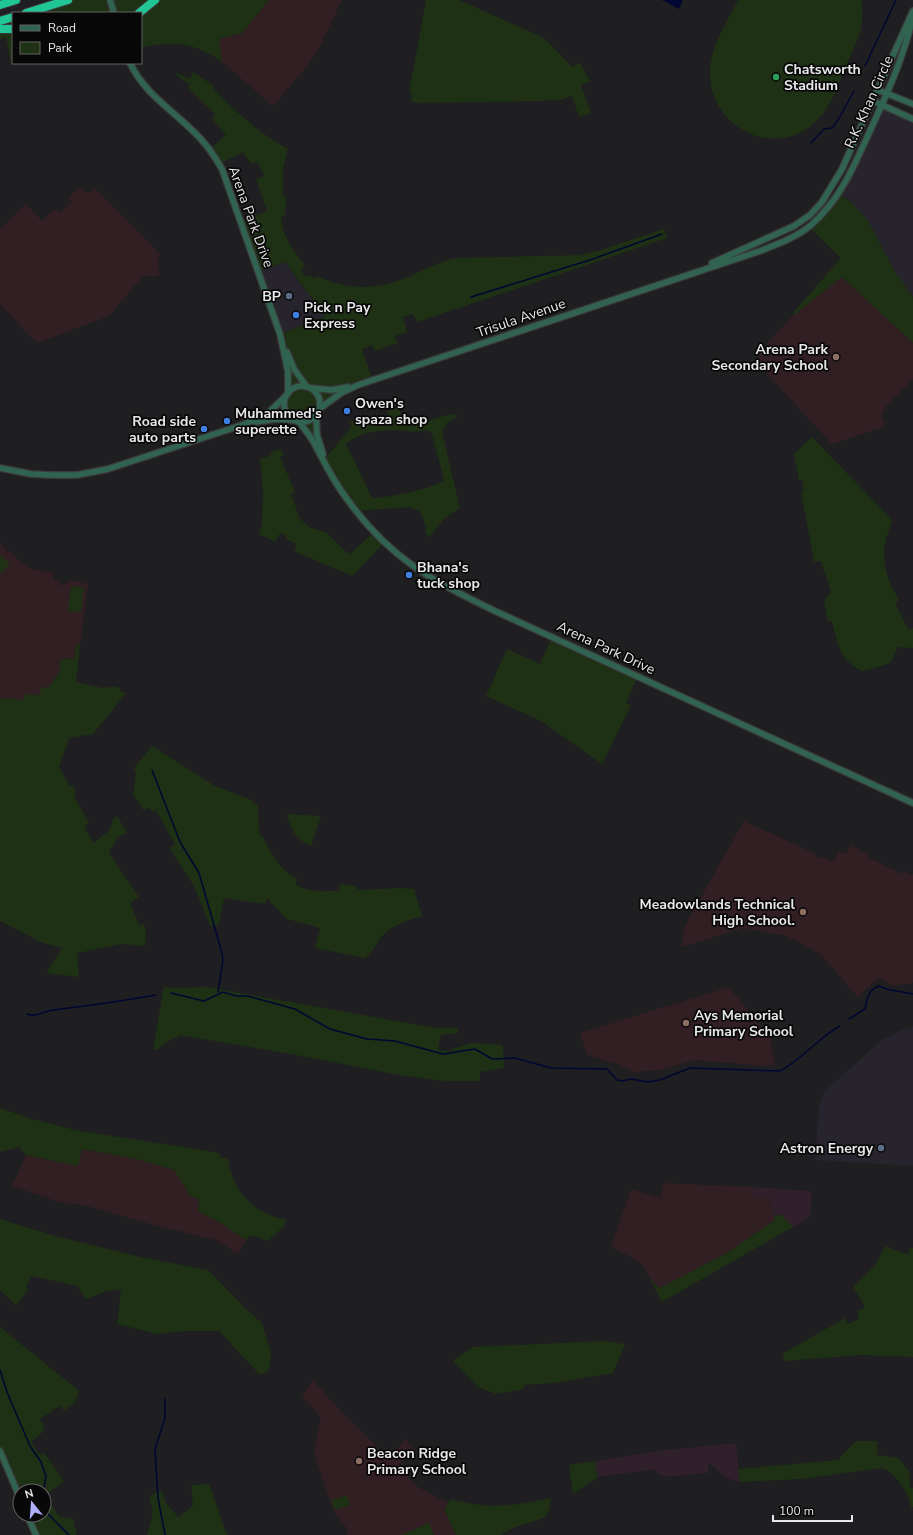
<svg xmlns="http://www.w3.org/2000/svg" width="913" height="1535" viewBox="0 0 913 1535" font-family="'Nunito Sans',sans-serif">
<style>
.built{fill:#27242d}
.industrial{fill:#2f202b}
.education{fill:#321f23}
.green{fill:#1e3114;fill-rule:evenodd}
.water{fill:#000732}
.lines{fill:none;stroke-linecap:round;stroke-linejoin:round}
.stream{stroke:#000732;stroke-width:1.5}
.minor-casing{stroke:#3b3a3d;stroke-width:8}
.highway-casing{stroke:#3b3a3d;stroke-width:10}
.minor{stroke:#306450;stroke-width:5.5}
.highway{stroke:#20c795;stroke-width:8}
.leisure-dot{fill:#2e9e5b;stroke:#090809;stroke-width:1.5}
.service-dot{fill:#5c6f8a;stroke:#090809;stroke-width:1.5}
.shop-dot{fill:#3f7fe0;stroke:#090809;stroke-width:1.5}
.education-dot{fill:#8d6e63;stroke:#090809;stroke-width:1.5}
.labels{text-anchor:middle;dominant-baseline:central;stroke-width:3.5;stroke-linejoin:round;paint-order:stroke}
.poi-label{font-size:14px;font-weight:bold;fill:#e8e7e9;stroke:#090809;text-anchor:start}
.street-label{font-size:14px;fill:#e8e7e9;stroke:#090809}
</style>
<rect width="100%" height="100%" fill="#1f1e21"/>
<g class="built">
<path d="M883 104 913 119V297L894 270 871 226 851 202 839 194Z"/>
<path d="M284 262 325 316 280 334 260 271Z"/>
<path d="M913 1027V1166L815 1160 819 1107 824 1092 882 1040 901 1030Z"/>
</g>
<g class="industrial">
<path d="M752 1187 812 1191 810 1217 793 1227 780 1214 774 1216 769 1197 751 1196Z"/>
<path d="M736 1443 740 1482 726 1478 708 1462V1473L665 1477 657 1473 656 1469 598 1477 595 1461 665 1450Z"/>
</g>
<g class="education">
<path d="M269 0H342L318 50 308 65 273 106 222 62 219 39 242 33Z"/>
<path d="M80 186 88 194 95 188 160 254 158 257 159 276H143L109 316 37 343 0 304V229L26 204 42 221 55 209 59 213 72 202 68 197Z"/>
<path d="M842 277 913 343V379L887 405 881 416 885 426 832 444 757 363 760 361 758 353 799 309Z"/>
<path d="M0 541 3 547 31 569 54 573 53 580 57 581 61 586 70 580 88 584 80 645H76L74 659 63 658 59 673 48 688 40 696 24 700 0 698Z"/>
<path d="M744 821 816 854 815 856 820 859 822 857 833 862 839 852 846 854 850 845 867 854 869 858 902 874 904 871 913 875V983L893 986 879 978 858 997 820 954 787 936 743 928 682 947 684 929 688 920Z"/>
<path d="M729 987 770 1038 775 1065 764 1066 695 1060 661 1070 633 1072 620 1065 587 1055 580 1033Z"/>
<path d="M82 1149 137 1159 174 1170 190 1196 199 1199 198 1211 222 1224 246 1240 238 1254 216 1240 154 1225 80 1204H70L59 1202 12 1186 26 1155 78 1166Z"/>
<path d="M664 1183 752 1187V1196L769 1197 775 1220 725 1254 660 1288 650 1279 644 1267 631 1257 611 1247 631 1189 660 1198Z"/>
<path d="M313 1380 346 1417 388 1457 406 1439 410 1447 415 1450 397 1466 418 1487 448 1503 444 1509 456 1535H348L346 1527 333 1510 314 1453 321 1417 302 1396Z"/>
</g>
<g class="green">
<path d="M70 0H269L242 33 219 39 222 62C196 43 172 40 141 48V13H27Z"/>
<path d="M426 0H459L540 36 550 44 572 67 580 63 590 81 581 85 591 113 579 117 572 96 561 100 539 101 419 103 411 102 412 94 409 93Z"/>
<path d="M738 0H861C866 28 857 41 846 66 837 88 830 111 811 126 768 159 707 123 710 70 711 46 727 22 738 0Z"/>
<path d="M13 17V62L11 63 6 37 0 39V21Z"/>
<path d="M193 72 214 86 213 88C234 111 260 134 288 149L283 169V195L286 196 285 215 281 217C282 236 293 251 305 265L301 271 307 277 310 275 315 279 318 276C348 291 377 290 408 277 424 270 439 261 457 258L580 255 601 250 664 229 667 238 417 322 413 314 403 317 407 332 395 336 398 343 375 351 372 345 362 349 373 381C360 385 320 401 318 417 316 430 322 446 324 460L351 427 350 422 372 416 375 425 390 423 387 411 398 407 402 417 410 416 413 426 450 414 459 416 449 421 442 432 460 508 444 519 429 537 426 534V528L421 512 410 507 356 511 298 422 293 420H267L266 414C272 409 283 402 286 395 296 375 286 353 280 334L325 316 285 262 260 271 242 220 267 211 256 179 265 176 257 162 251 164 243 152 220 164 210 149 226 135 212 119 215 114 188 88 190 85 176 75 177 73 190 79ZM397 430 412 432 427 430 432 434 444 480C440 487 382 499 372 498L346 444C361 431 379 431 397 430Z"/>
<path d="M839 194 851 202 867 219 894 270 913 297V343L842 277 794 315 793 313 841 258 809 227Z"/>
<path d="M812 437 892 520C891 528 886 535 885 544 881 564 889 583 899 600L895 604 909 630 913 628V648L898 647 891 662 885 665 862 671C839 659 838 645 832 621L828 622 824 601 831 592C828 581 824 572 821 561L814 562 801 491 804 490 802 480H799L794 454Z"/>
<path d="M281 449 284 455 280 457 295 492 291 494 300 519 309 527 327 533 344 550 350 554 374 532 385 542 352 576 294 551 297 544 286 539 287 536 280 533 275 542 259 534 262 522 263 492 260 459 269 456 273 451Z"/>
<path d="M0 555 10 563 2 573 0 571Z"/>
<path d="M71 586 84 588 81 612 68 611Z"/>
<path d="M552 637 638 676 626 703 631 705 602 764 541 721 486 696 507 649 540 664Z"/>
<path d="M76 644 80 645 76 682 103 688 117 686 121 691 126 693 93 734 69 738 59 767 70 786H74L75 798 89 823 84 826 93 843 109 831 113 820 117 816 127 832 117 838 109 853 139 897 130 903 139 925 144 924 146 932 145 946 122 944 77 953 79 977 46 973 62 948 43 943 0 921V698L24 700 25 694 40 695 41 687 48 688 59 673 61 659H74Z"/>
<path d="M152 746 215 786 252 800V802L258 805 259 831 261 837H263C272 854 279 870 298 879L295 884C309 893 323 891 339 891L340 884 356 886 357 889 362 890 399 888 414 889 422 916C408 920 392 925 382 936 376 944 372 954 364 958L315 948 320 928 287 919 267 898 265 904 224 898 219 925 210 926 195 888 170 848 175 844 156 810 152 812 149 808 143 810 133 794 136 774 134 768Z"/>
<path d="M287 814 321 816 311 846C296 840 290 829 287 814Z"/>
<path d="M164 986 172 988 207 987 435 1028H458V1033L441 1035 438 1050 451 1051 452 1049 473 1043 503 1045 504 1068 480 1072V1081H444L399 1075 291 1054 178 1035 177 1039 173 1038 158 1049 153 1050Z"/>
<path d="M0 1108 29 1118 75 1130 220 1153 219 1157 228 1159C234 1194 252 1212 286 1220L284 1226 268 1241 250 1235 246 1240 222 1224 198 1211 199 1199 190 1196 174 1170 137 1159 82 1149 78 1166 26 1155 19 1147 0 1152Z"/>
<path d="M780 1214 793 1227 662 1302 650 1279 660 1288 725 1254 775 1220 774 1216Z"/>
<path d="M0 1219 55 1236 145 1258 208 1270 247 1310 262 1323 271 1353 270 1365 267 1373 259 1374 219 1331H183L158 1334 117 1324 121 1290 107 1291 86 1299 77 1286 32 1276 26 1286 29 1289 16 1305 0 1290Z"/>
<path d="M885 1246 908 1255 910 1248H913V1357L860 1355 785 1361 782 1354 845 1318 848 1324 859 1319 857 1312 865 1307 853 1287 876 1264Z"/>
<path d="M0 1327 79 1391 75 1402 64 1411 60 1406 40 1419 45 1430 31 1442 40 1455 44 1453 64 1481 49 1492 48 1499 59 1517 73 1518 77 1535H37L28 1515H44V1491H20V1495L0 1448Z"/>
<path d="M603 1341 625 1344 613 1373 554 1383 524 1385V1389L496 1394 478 1387 453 1361 473 1347Z"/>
<path d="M856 1441H877V1455L898 1458 909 1471 910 1487 913 1488V1507H911C909 1493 896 1473 882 1468L802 1479 740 1482 738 1469 839 1460 840 1457Z"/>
<path d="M595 1461 598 1477 573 1494 569 1465Z"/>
<path d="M209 1484 227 1535H147L153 1512 149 1497 156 1492H162L166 1503 178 1517 193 1506 191 1485Z"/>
<path d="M347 1495 350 1505 334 1510 331 1500Z"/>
<path d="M551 1498 549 1510 544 1518 513 1528 501 1535H456L444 1509 451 1499C489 1510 513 1506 551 1498Z"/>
<path d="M429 1523 434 1535H401Z"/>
</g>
<path class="water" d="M662 0H683L679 9Z"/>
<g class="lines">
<g class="stream">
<path d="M865 66 896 0"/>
<path d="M811 143 824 129 832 128 838 120 854 91"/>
<path d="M471 297 590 260 662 234"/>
<path d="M152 770 180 842 199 873 222 953 223 960 218 992"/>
<path d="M171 993 204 1001 223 992 236 996H248L295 1009 330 1029 367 1039 395 1041 443 1054 475 1049 492 1059 515 1058 551 1068 607 1069 617 1080 623 1081 631 1079 647 1082 660 1080 690 1068 780 1071C803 1059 818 1038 840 1026"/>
<path d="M27 1014C35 1018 44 1011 53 1010 87 1006 122 1001 156 995"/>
<path d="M849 1019 865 1009C867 999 868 990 879 986L886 989 913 994"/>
<path d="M0 1370 7 1392 30 1446 41 1462 46 1476 44 1488 48 1514 69 1535"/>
<path d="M165 1535 158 1498 155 1449 165 1418V1399"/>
</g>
<g class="minor-casing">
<g id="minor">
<path d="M110 0 114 13"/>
<path d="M130 63C144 93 171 109 194 132 206 143 214 155 222 169L280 334 288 372V393"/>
<path d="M878 90 913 104"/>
<path d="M873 101 913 119"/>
<path d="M712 263 794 226 810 215 822 202 842 169 913 11"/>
<path d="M287 352 294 369 307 387"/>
<circle cx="302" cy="404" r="18"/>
<path d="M311 388 332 390 348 387"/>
<path d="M319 409 341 393 358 385 760 251C778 244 797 237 811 225 840 200 854 166 869 133 887 94 903 59 913 17"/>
<path d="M316 414 317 435 323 454"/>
<path d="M299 421C303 428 309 434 313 441 324 461 333 481 347 499 389 558 432 581 495 611L913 803"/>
<path d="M256 422 274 419 293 420"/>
<path d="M0 468 31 474 51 475H77L108 469 242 425 266 415 286 396"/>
<path d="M0 1451 20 1498"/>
<path d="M27 1515 36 1535"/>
</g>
</g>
<g class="highway-casing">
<g id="highway">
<path d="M0 5 16 0"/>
<path d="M26 13 68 0"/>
<path d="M139 13 155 0"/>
<path d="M0 21 13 17"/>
<path d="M0 29H13"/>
</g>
</g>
<use href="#minor" class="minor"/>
<use href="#highway" class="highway"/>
</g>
<circle class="leisure-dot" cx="776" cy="77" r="4"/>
<g class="service-dot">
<circle cx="289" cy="296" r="4"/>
<circle cx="881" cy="1148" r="4"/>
</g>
<g class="shop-dot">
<circle cx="296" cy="315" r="4"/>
<circle cx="347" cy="411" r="4"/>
<circle cx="227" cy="421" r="4"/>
<circle cx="204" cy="429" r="4"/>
<circle cx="409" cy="575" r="4"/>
</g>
<g class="education-dot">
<circle cx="836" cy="357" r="4"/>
<circle cx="803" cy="912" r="4"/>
<circle cx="686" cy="1023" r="4"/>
<circle cx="359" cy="1461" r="4"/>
</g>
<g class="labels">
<g class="poi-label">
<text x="784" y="69">Chatsworth<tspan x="784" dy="16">Stadium</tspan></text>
<text x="281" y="296" text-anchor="end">BP</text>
<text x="304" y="307">Pick n Pay<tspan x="304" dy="16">Express</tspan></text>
<text x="828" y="349" text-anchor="end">Arena Park<tspan x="828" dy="16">Secondary School</tspan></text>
<text x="355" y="403">Owen's<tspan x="355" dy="16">spaza shop</tspan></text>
<text x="235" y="413">Muhammed's<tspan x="235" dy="16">superette</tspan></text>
<text x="196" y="421" text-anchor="end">Road side<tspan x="196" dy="16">auto parts</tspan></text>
<text x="417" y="567">Bhana's<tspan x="417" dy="16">tuck shop</tspan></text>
<text x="795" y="904" text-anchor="end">Meadowlands Technical<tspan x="795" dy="16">High School.</tspan></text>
<text x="694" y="1015">Ays Memorial<tspan x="694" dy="16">Primary School</tspan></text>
<text x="873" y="1148" text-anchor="end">Astron Energy</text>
<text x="367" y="1453">Beacon Ridge<tspan x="367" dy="16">Primary School</tspan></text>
</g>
<g class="street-label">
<text transform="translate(869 102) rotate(-66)">R.K. Khan Circle</text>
<text transform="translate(251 217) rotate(70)">Arena Park Drive</text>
<text transform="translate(521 318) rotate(-19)">Trisula Avenue</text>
<text transform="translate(606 648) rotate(25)">Arena Park Drive</text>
</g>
</g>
<rect x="12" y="12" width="130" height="52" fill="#090809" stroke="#626163"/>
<rect x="20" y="25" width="20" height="6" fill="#306450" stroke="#626163"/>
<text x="48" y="32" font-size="12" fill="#e8e7e9">Road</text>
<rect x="20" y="42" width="20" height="12" fill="#1e3114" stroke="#626163"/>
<text x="48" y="52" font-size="12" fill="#e8e7e9">Park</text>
<g transform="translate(32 1503) rotate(343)"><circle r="19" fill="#090809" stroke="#626163"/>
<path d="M0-3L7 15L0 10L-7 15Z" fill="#aeaefb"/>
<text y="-6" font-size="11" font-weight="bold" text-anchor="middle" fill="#e8e7e9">N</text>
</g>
<path d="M773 1515v6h79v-6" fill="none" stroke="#e8e7e9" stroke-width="2"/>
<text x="779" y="1515" font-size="12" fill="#e8e7e9" stroke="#090809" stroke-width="3" paint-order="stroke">100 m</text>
</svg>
